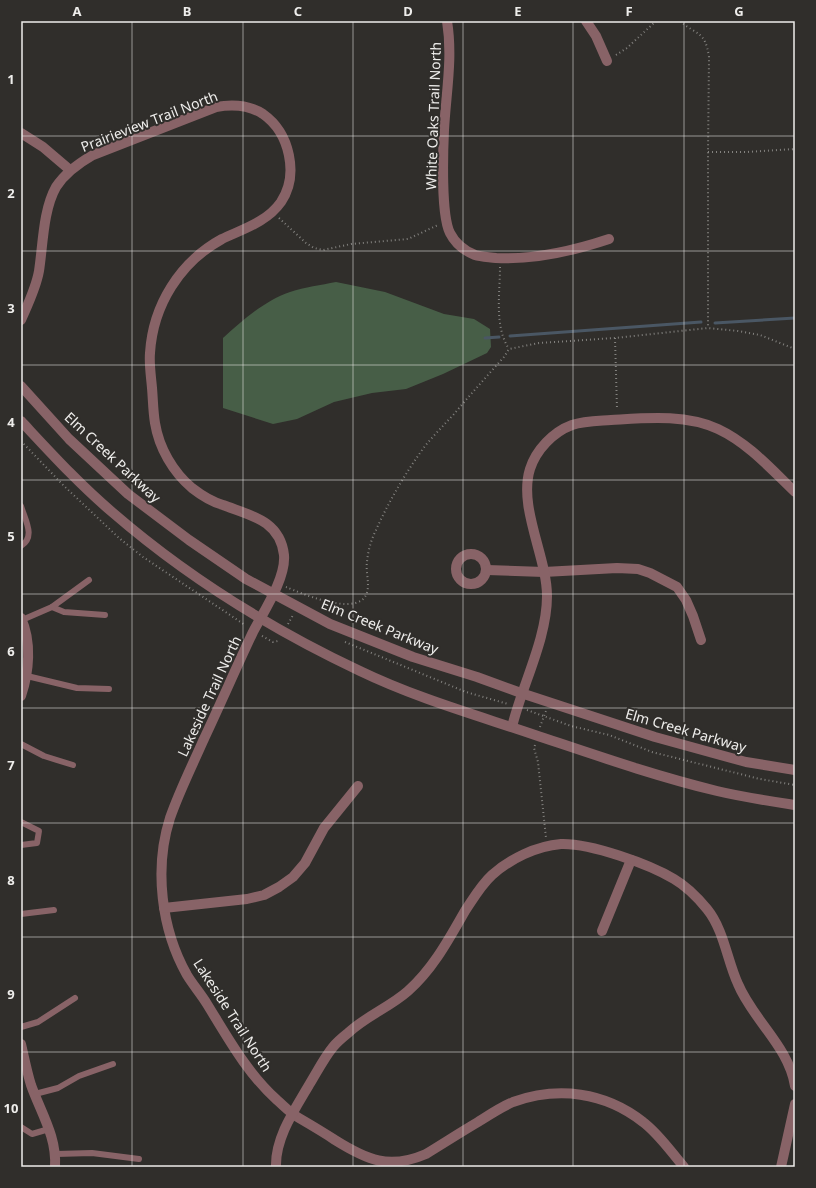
<svg xmlns="http://www.w3.org/2000/svg" width="816" height="1188" viewBox="0 0 816 1188" font-family="'Noto Sans',sans-serif">
<style>
.green{fill:#475e47}
.lines{fill:none;stroke-linecap:round;stroke-linejoin:round}
.stream{stroke:#4a5764;stroke-width:3}
.path{stroke:#83827f;stroke-width:2;stroke-dasharray:1 3;stroke-linecap:butt}
.service{stroke:#886367;stroke-width:6}
.minor{stroke:#886367;stroke-width:10}
.tertiary{stroke:#886367;stroke-width:10}
.grid{fill:none;stroke:#eeedeb;stroke-width:1;stroke-opacity:0.55}
.labels{text-anchor:middle;dominant-baseline:central;stroke-width:4;stroke-linejoin:round;paint-order:stroke}
.street-label{font-size:14px;fill:#eeedeb;stroke:#302e2b}
.neatline{fill:none;stroke:#eeedeb;stroke-width:1.5}
.grid-label{font-size:13px;text-anchor:middle;font-weight:bold;fill:#eeedeb}
</style>
<rect width="100%" height="100%" fill="#302e2b"/>
<path class="green" d="M336 282 385 292 444 314 474 319 490 329 491 347 487 353 443 374 406 389 372 393 334 402 297 419 273 424 223 408V338C243 320 264 301 290 292 305 287 321 285 336 282Z"/>
<g class="lines">
<g class="stream">
<path d="M715 323 795 318"/>
<path d="M510 336 701 322"/>
<path d="M485 338 499 337"/>
</g>
<g class="path">
<path d="M680 21C697 36 705 30 709 57L708 152V328"/>
<path d="M616 55 627 48 656 21"/>
<path d="M708 152H746L795 149"/>
<path d="M279 218 306 243 314 248 323 250 351 244 408 239 438 225"/>
<path d="M500 267C500 293 494 326 509 349"/>
<path d="M615 338 617 409"/>
<path d="M21 441 64 486 119 538 143 557 245 625"/>
<path d="M286 587C303 594 345 612 362 600 373 591 365 574 367 562 368 551 371 540 376 530 389 501 406 472 425 446 434 435 444 425 454 414 470 395 487 376 504 357L509 349 539 343 615 338 708 328 738 331 760 335 795 349"/>
<path d="M288 624 293 615"/>
<path d="M262 636 273 642 278 641 279 640"/>
<path d="M345 642 466 692 508 704"/>
<path d="M527 710 571 726 609 735 652 752 760 779 795 785"/>
<path d="M540 727 546 711"/>
<path d="M535 745 534 748 538 762 546 838"/>
</g>
<g class="service">
<path d="M21 506C25 520 36 537 21 546"/>
<path d="M52 607 64 612 105 615"/>
<path d="M22 620 52 607 89 580"/>
<path d="M27 676 77 688 109 689"/>
<path d="M21 744 44 756 73 765"/>
<path d="M21 822 39 831 37 843 21 845"/>
<path d="M21 914 54 910"/>
<path d="M21 1027 38 1022 75 998"/>
<path d="M35 1094 58 1088 79 1076 113 1064"/>
<path d="M21 1127 32 1134 49 1129"/>
<path d="M56 1154 92 1153 139 1159"/>
</g>
<g class="minor">
<path d="M447 21C453 58 446 93 444 130 443 152 441 215 450 233 455 243 465 251 475 255 481 257 489 257 496 258 534 260 573 251 609 239"/>
<path d="M586 21 596 36 607 61"/>
<path d="M21 133 43 147 70 170"/>
<path d="M21 320C28 304 36 288 39 271 43 245 43 210 56 187 65 173 79 163 93 155L216 107C232 104 249 105 263 114 290 133 299 175 281 202 267 222 243 229 222 239 180 262 153 305 150 353 149 364 151 376 152 388 153 399 153 411 155 423 159 448 173 472 192 488 201 495 212 502 223 505 249 515 280 520 284 555 286 578 264 611 253 632 236 668 220 705 203 741 192 766 179 792 170 818 154 868 161 929 187 975 193 985 201 994 207 1004 228 1038 247 1073 277 1100 284 1106 290 1113 299 1118 311 1125 323 1132 335 1140 367 1160 389 1170 426 1154 444 1143 461 1132 478 1122 489 1115 501 1107 513 1102 558 1086 605 1092 643 1122 659 1134 671 1152 684 1167"/>
<circle cx="471" cy="569" r="15"/>
<path d="M487 570 544 572 617 568 638 569 650 573 677 587 686 600 693 616 701 640"/>
<path d="M21 618C32 642 29 672 21 696"/>
<path d="M512 727C522 685 547 639 547 596 547 557 518 507 530 469 536 450 553 432 572 425 584 421 598 421 611 420 646 418 685 414 718 429 748 443 771 469 795 492"/>
<path d="M164 908 247 899 264 895 279 887 293 877 305 863 324 828 358 786"/>
<path d="M602 931 631 860"/>
<path d="M21 1044C24 1057 27 1072 31 1085 41 1113 57 1137 55 1167"/>
<path d="M276 1167C275 1138 295 1109 309 1085 317 1072 324 1058 333 1047 337 1042 343 1037 348 1033 366 1016 390 1007 408 991 433 969 449 939 465 911 473 899 481 885 492 875 510 859 536 846 561 844 590 843 649 864 674 879 686 886 698 898 707 909 724 930 727 960 738 984 753 1020 789 1047 795 1086"/>
<path d="M781 1167 795 1104"/>
</g>
<g class="tertiary">
<path d="M21 386 69 439 128 494 189 540 246 579 330 624 413 657 477 677 521 693 655 737 746 762 795 770"/>
<path d="M21 421C50 452 79 484 112 512 187 577 271 629 360 671 416 698 476 715 535 735 595 755 655 776 717 791 742 797 769 801 795 805"/>
</g>
</g>
<path class="grid" d="M132 21V1167M243 21V1167M353 21V1167M463 21V1167M573 21V1167M684 21V1167M21 136H795M21 251H795M21 365H795M21 480H795M21 594H795M21 708H795M21 823H795M21 937H795M21 1052H795"/>
<g class="labels">
<g class="street-label">
<text transform="translate(433 116) rotate(-88)">White Oaks Trail North</text>
<text transform="translate(149 121) rotate(-21)">Prairieview Trail North</text>
<text transform="translate(113 457) rotate(43)">Elm Creek Parkway</text>
<text transform="translate(380 626) rotate(22)">Elm Creek Parkway</text>
<text transform="translate(209 696) rotate(-65)">Lakeside Trail North</text>
<text transform="translate(686 730) rotate(16)">Elm Creek Parkway</text>
<text transform="translate(233 1015) rotate(57)">Lakeside Trail North</text>
</g>
</g>
<rect width="816" height="1188" fill="none" stroke="#302e2b" stroke-width="44"/>
<rect x="22" y="22" width="772" height="1144" class="neatline"/>
<g class="grid-label">
<text x="77" y="16">A</text>
<text x="187" y="16">B</text>
<text x="298" y="16">C</text>
<text x="408" y="16">D</text>
<text x="518" y="16">E</text>
<text x="629" y="16">F</text>
<text x="739" y="16">G</text>
<text x="11" y="84">1</text>
<text x="11" y="198">2</text>
<text x="11" y="313">3</text>
<text x="11" y="427">4</text>
<text x="11" y="541">5</text>
<text x="11" y="656">6</text>
<text x="11" y="770">7</text>
<text x="11" y="885">8</text>
<text x="11" y="999">9</text>
<text x="11" y="1113">10</text>
</g>
</svg>
